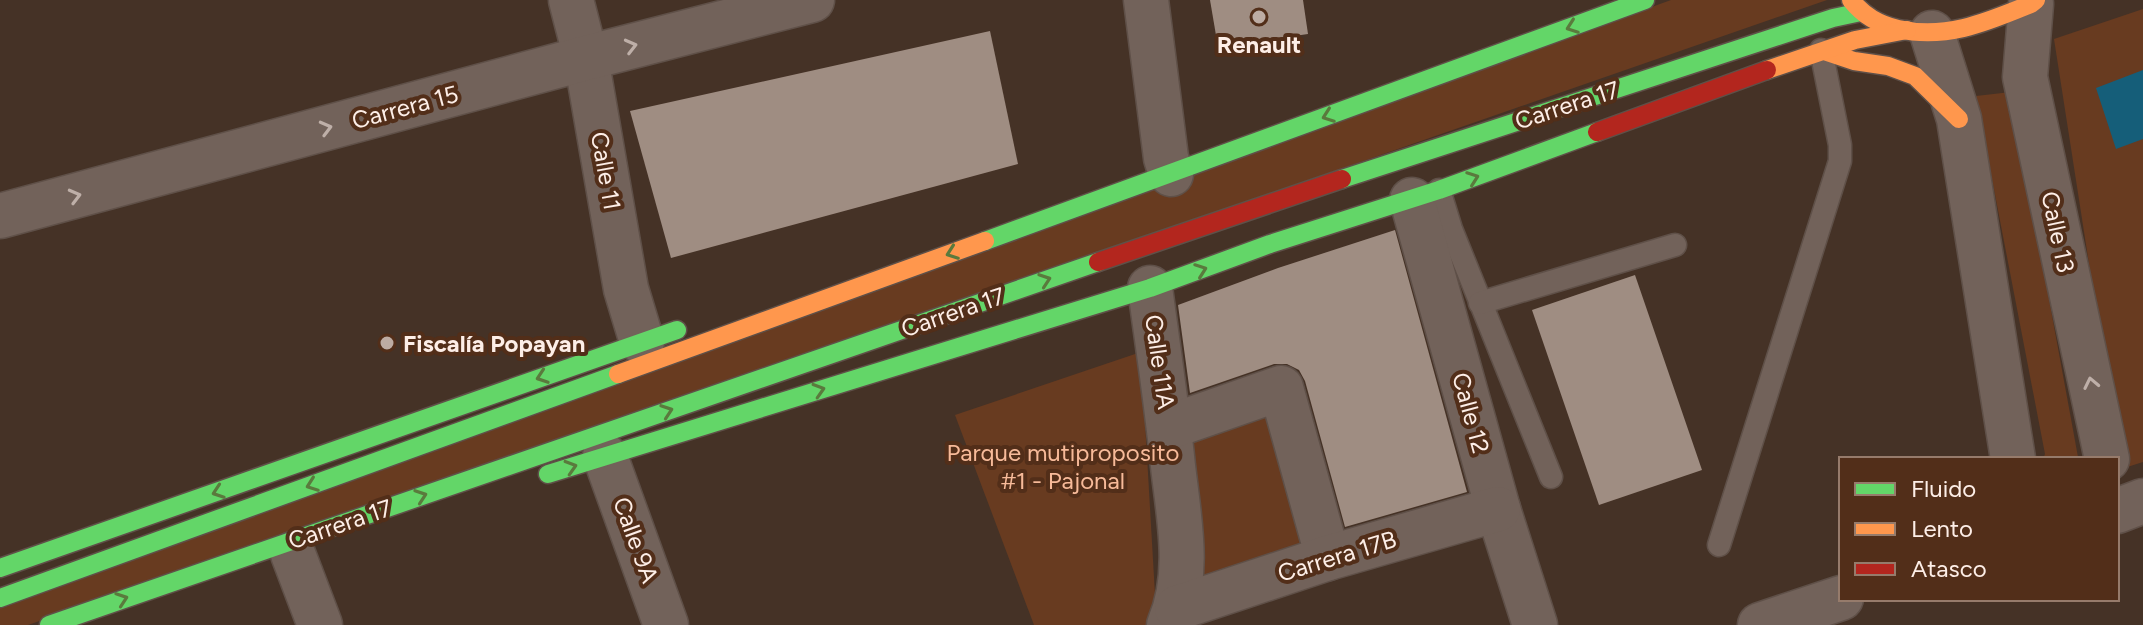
<svg xmlns="http://www.w3.org/2000/svg" width="2143" height="625" viewBox="0 0 2143 625" font-family="Figtree,sans-serif">
<style>
.green{fill:#683b20}
.water{fill:#155e79}
.building{fill:#9f8d82}
.lines{fill:none;stroke-linecap:round;stroke-linejoin:round}
.lane-casing{stroke:#5f5048;stroke-width:25}
.street-casing{stroke:#5f5048;stroke-width:47}
.fast-casing{stroke:#5f5048;stroke-width:21}
.slow-casing{stroke:#5f5048;stroke-width:21}
.jam-casing{stroke:#5f5048;stroke-width:21}
.lane{stroke:#72625a;stroke-width:22}
.street{stroke:#72625a;stroke-width:44}
.fast{stroke:#63d668;stroke-width:18}
.slow{stroke:#ff974d;stroke-width:18}
.jam{stroke:#b3261e;stroke-width:18}
.oneway{stroke:#5a7a3d}
.oneway2{stroke:#beafa8}
.poi-dot{fill:#bdaca3;stroke:#522e19;stroke-width:3}
.labels{text-anchor:middle;dominant-baseline:central;stroke-width:8;stroke-linejoin:round;paint-order:stroke}
.poi-label{font-size:24px;font-weight:bold;fill:#fdeee7;stroke:#522e19}
.street-label{font-size:24px;fill:#fdeee7;stroke:#522e19}
.park-label{font-size:24px;fill:#f7ba99;stroke:#522e19}
</style>
<rect width="100%" height="100%" fill="#453226"/>
<g class="green">
<path d="M1671 0H1827L28 625H0V606Z"/>
<path d="M2143 9V462L2121 469 2054 39Z"/>
<path d="M2011 92 2078 457 2079 459H2043L2045 454 1976 96Z"/>
<path d="M1141 352 1156 612 1149 625H1034L955 415Z"/>
<path d="M1269 407 1309 548 1199 583 1188 436Z"/>
</g>
<path class="water" d="M2143 70V139L2116 149 2096 88Z"/>
<g class="building">
<path d="M1210 0H1303L1308 34 1218 47Z"/>
<path d="M990 31 1018 164 671 258 630 111Z"/>
<path d="M1395 230 1467 492 1345 527 1305 381 1299 370 1287 364H1274L1190 393 1178 305 1278 268Z"/>
<path d="M1635 275 1702 470 1599 505 1532 310Z"/>
</g>
<g class="lines">
<g class="lane-casing">
<g id="lane">
<path d="M1439 190 1451 229 1551 477"/>
<path d="M1480 303 1675 245"/>
<path d="M1719 545 1840 161V145L1821 50"/>
</g>
</g>
<g class="street-casing">
<g id="street">
<path d="M571 0 586 58 626 289 642 342"/>
<path d="M1146 0 1166 158 1171 174"/>
<path d="M2031 4 2025 77 2107 459"/>
<path d="M1932 33 1959 119 2013 459"/>
<path d="M1412 200 1498 509 1535 625"/>
<path d="M0 216 586 58 812 0"/>
<path d="M1150 288C1158 347 1167 407 1173 466 1179 519 1191 574 1169 625"/>
<path d="M1169 427 1281 388 1328 558"/>
<path d="M605 456 666 625"/>
<path d="M2117 511 2143 501"/>
<path d="M293 554 320 625"/>
<path d="M1177 608 1328 558 1498 509"/>
<path d="M1760 625 1841 598"/>
</g>
</g>
<g class="fast-casing">
<g id="fast">
<path d="M1342 179 1833 18 1861 12"/>
<path d="M985 241 1645 0"/>
<path d="M548 474 1150 288 1270 244 1439 190 1597 132"/>
<path d="M0 568 677 330"/>
<path d="M0 598 618 374"/>
<path d="M49 625 1098 262"/>
</g>
</g>
<g class="slow-casing">
<g id="slow">
<path d="M1851 0C1864 16 1878 24 1898 29 1946 40 1987 22 2031 4L2036 0"/>
<path d="M1827 52 1854 61 1888 66 1915 76 1959 119"/>
<path d="M1767 70 1855 40 1907 30"/>
<path d="M618 374 985 241"/>
</g>
</g>
<g class="jam-casing">
<g id="jam">
<path d="M1597 132 1767 70"/>
<path d="M1098 262 1342 179"/>
</g>
</g>
<use href="#lane" class="lane"/>
<use href="#street" class="street"/>
<use href="#fast" class="fast"/>
<use href="#slow" class="slow"/>
<use href="#jam" class="jam"/>
</g>
<defs><path id="oneway-chevron" d="M-2-3.5L2.5 0L-2 3.5" fill="none" stroke-width="1.6" stroke-linecap="round" stroke-linejoin="round" transform="scale(2)"/></defs>
<g class="oneway">
<use href="#oneway-chevron" transform="translate(1572 27) rotate(160)"/>
<use href="#oneway-chevron" transform="translate(1328 116) rotate(160)"/>
<use href="#oneway-chevron" transform="translate(1473 178) rotate(-20)"/>
<use href="#oneway-chevron" transform="translate(952 253) rotate(160)"/>
<use href="#oneway-chevron" transform="translate(1201 270) rotate(-20)"/>
<use href="#oneway-chevron" transform="translate(1045 280) rotate(-19)"/>
<use href="#oneway-chevron" transform="translate(542 377) rotate(161)"/>
<use href="#oneway-chevron" transform="translate(819 390) rotate(-17)"/>
<use href="#oneway-chevron" transform="translate(667 411) rotate(-19)"/>
<use href="#oneway-chevron" transform="translate(571 467) rotate(-17)"/>
<use href="#oneway-chevron" transform="translate(312 485) rotate(160)"/>
<use href="#oneway-chevron" transform="translate(218 492) rotate(161)"/>
<use href="#oneway-chevron" transform="translate(421 496) rotate(-19)"/>
<use href="#oneway-chevron" transform="translate(122 599) rotate(-19)"/>
</g>
<g class="oneway2">
<use href="#oneway-chevron" transform="translate(631 46) rotate(-14)"/>
<use href="#oneway-chevron" transform="translate(326 128) rotate(-15)"/>
<use href="#oneway-chevron" transform="translate(75 196) rotate(-15)"/>
<use href="#oneway-chevron" transform="translate(2091 383) rotate(-102)"/>
</g>
<g class="poi-dot">
<circle cx="1259" cy="17" r="8"/>
<circle cx="387" cy="343" r="8"/>
</g>
<g class="labels">
<g class="poi-label">
<text x="1259" y="44">Renault</text>
<text x="403" y="343" text-anchor="start">Fiscalía Popayan</text>
</g>
<g class="street-label">
<text transform="translate(1567 105) rotate(-18)">Carrera 17</text>
<text transform="translate(405 107) rotate(-15)">Carrera 15</text>
<text transform="translate(606 171) rotate(80)">Calle 11</text>
<text transform="translate(2058 232) rotate(78)">Calle 13</text>
<text transform="translate(953 312) rotate(-19)">Carrera 17</text>
<text transform="translate(1160 362) rotate(82)">Calle 11A</text>
<text transform="translate(1471 413) rotate(75)">Calle 12</text>
<text transform="translate(340 524) rotate(-19)">Carrera 17</text>
<text transform="translate(636 540) rotate(70)">Calle 9A</text>
<text transform="translate(1337 556) rotate(-17)">Carrera 17B</text>
</g>
<g class="park-label">
<text x="1063" y="452">Parque mutiproposito<tspan x="1063" dy="28">#1 - Pajonal</tspan></text>
</g>
</g>
<rect x="1839" y="457" width="280" height="144" fill="#522e19" stroke="#967b6b" stroke-width="2"/>
<rect x="1855" y="483" width="40" height="12" fill="#63d668" stroke="#967b6b" stroke-width="2"/>
<text x="1911" y="497" font-size="24" fill="#fdeee7">Fluido</text>
<rect x="1855" y="523" width="40" height="12" fill="#ff974d" stroke="#967b6b" stroke-width="2"/>
<text x="1911" y="537" font-size="24" fill="#fdeee7">Lento</text>
<rect x="1855" y="563" width="40" height="12" fill="#b3261e" stroke="#967b6b" stroke-width="2"/>
<text x="1911" y="577" font-size="24" fill="#fdeee7">Atasco</text>
</svg>
